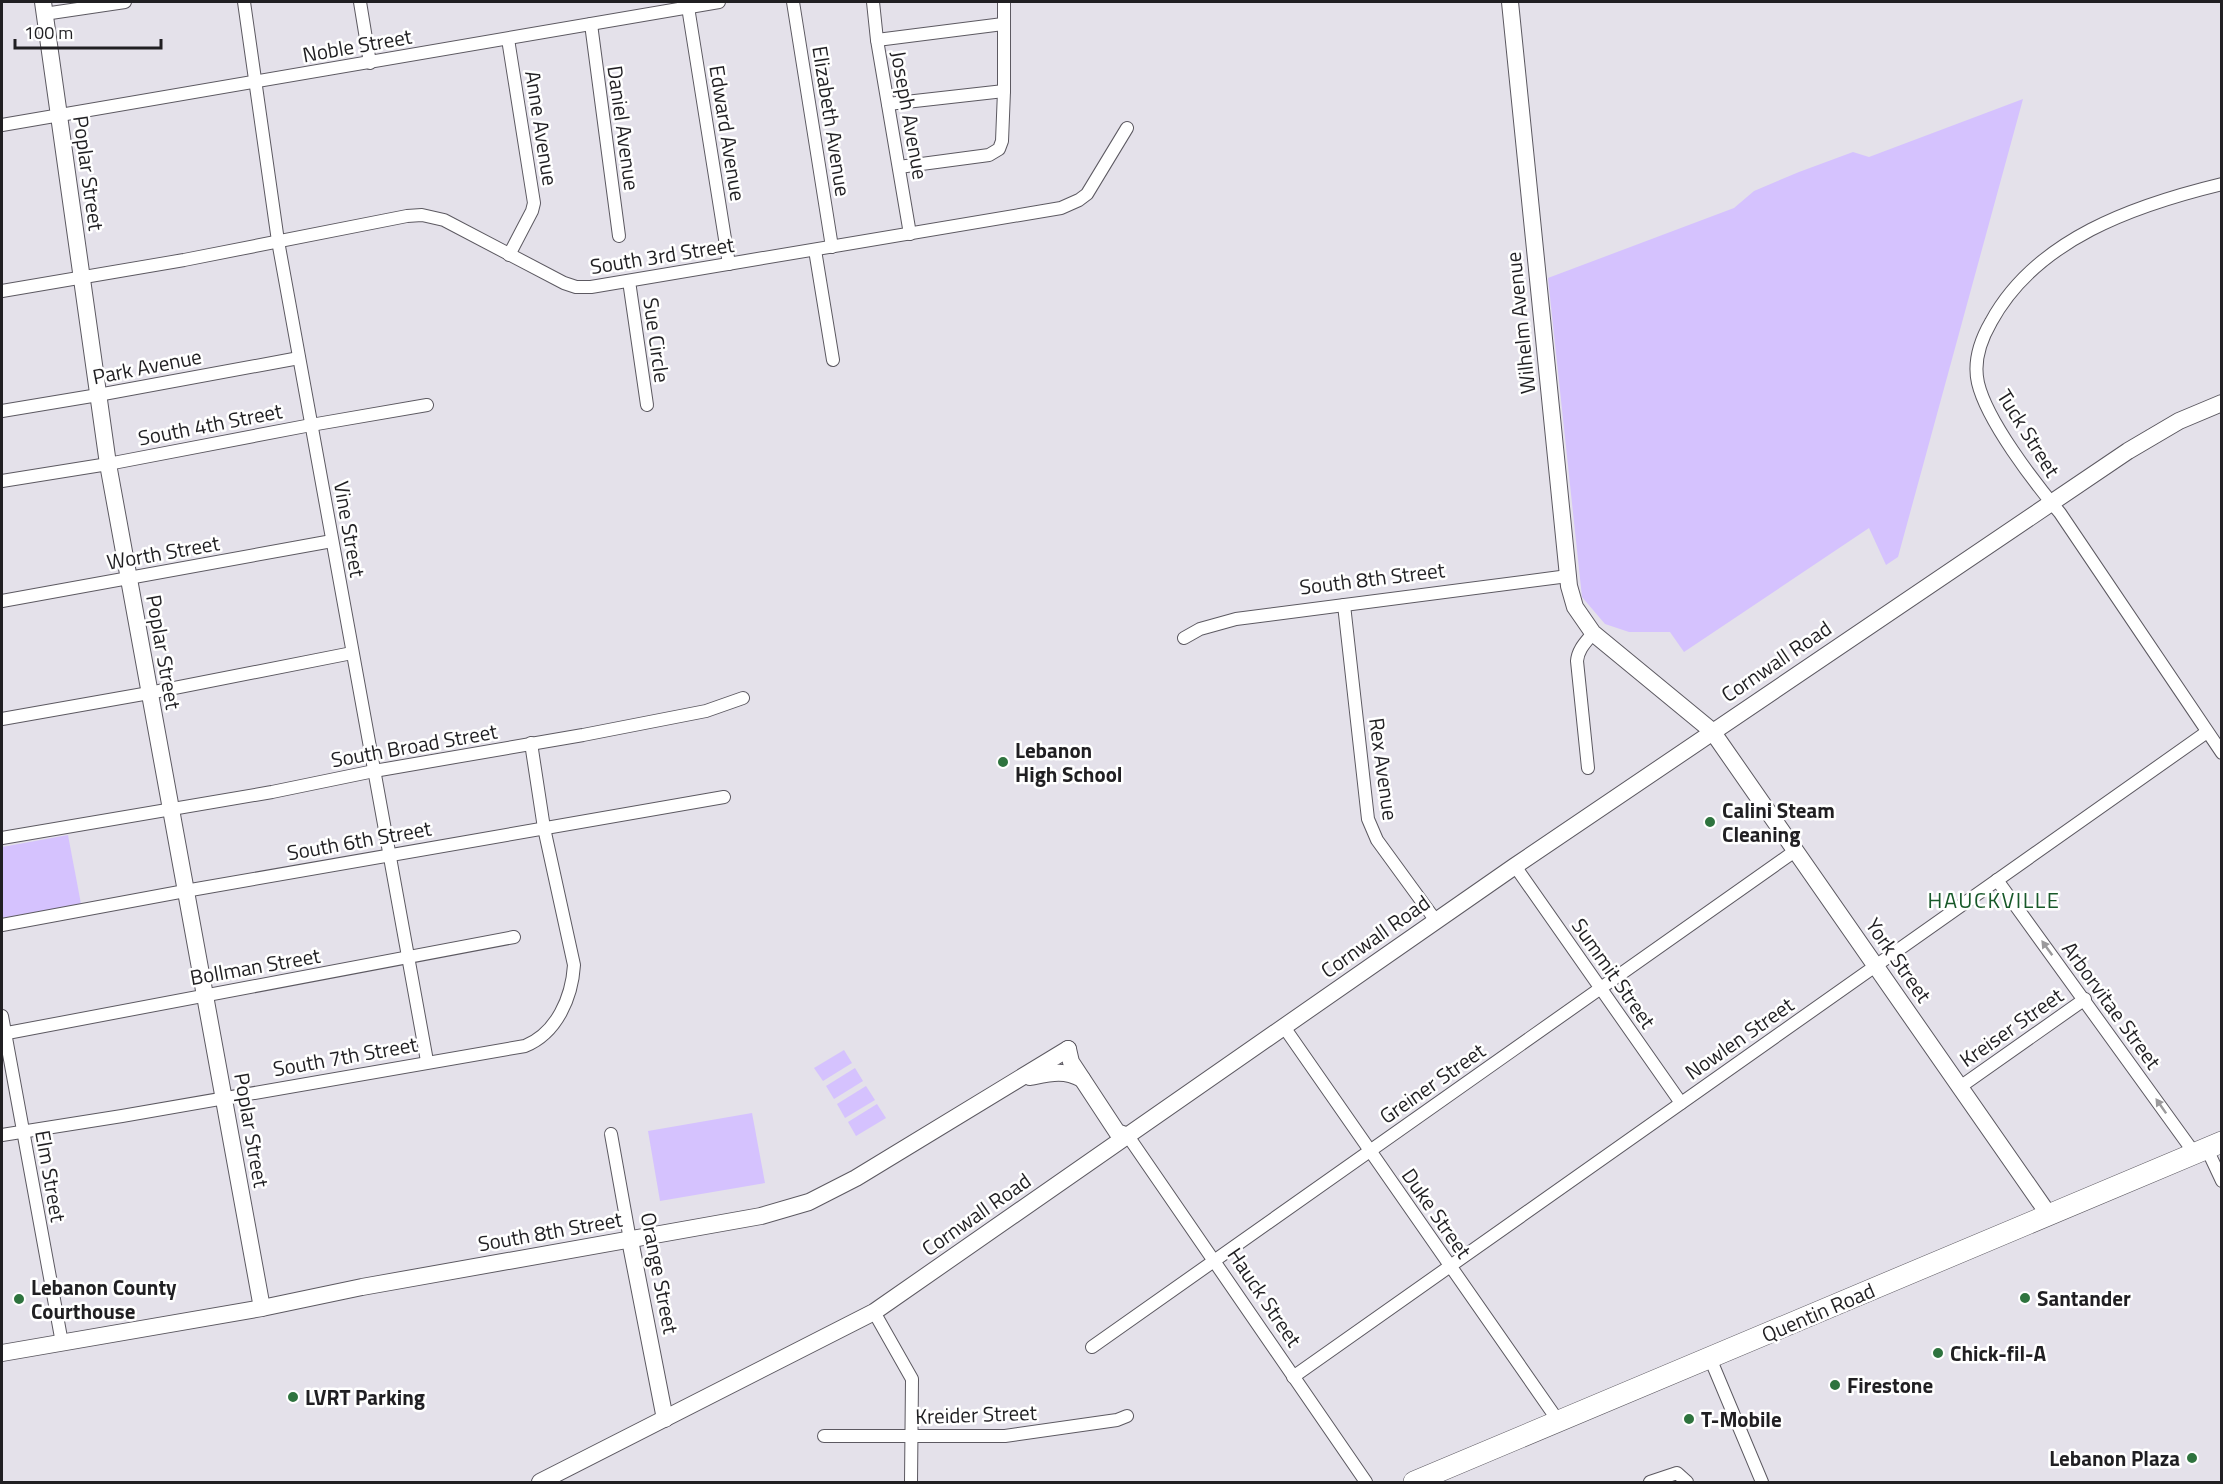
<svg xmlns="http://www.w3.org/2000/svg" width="2223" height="1484" viewBox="0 0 2223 1484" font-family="'Titillium Web',sans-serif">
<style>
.green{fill:#d5c2fe}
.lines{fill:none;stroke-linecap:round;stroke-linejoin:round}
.street-casing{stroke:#5c5961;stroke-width:14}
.secondary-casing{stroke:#5c5961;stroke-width:18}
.highway-casing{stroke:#5c5961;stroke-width:22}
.street{stroke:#fff;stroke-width:12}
.secondary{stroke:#fff;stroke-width:16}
.highway{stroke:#fff;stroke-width:21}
.oneway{fill:#9b9a9c}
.poi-dot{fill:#2e733e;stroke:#fff;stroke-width:2}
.labels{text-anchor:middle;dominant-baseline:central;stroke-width:5;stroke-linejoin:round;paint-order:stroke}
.street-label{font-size:21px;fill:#201f22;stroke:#fff}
.poi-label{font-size:21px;font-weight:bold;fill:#201f22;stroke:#fff;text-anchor:start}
.neighbourhood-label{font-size:22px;letter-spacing:1.5px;fill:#18592a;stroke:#fff}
</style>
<rect width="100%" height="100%" fill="#e4e1ea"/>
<g class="green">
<path d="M2023 99 1898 557 1886 565 1869 528 1684 652 1670 632H1629L1605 624 1582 597 1548 278 1734 208 1754 191 1799 172 1853 152 1869 157Z"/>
<path d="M68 835 81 904 2 918V847Z"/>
<path d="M844 1050 852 1063 823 1081 814 1068Z"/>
<path d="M855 1068 863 1081 834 1099 826 1086Z"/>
<path d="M866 1086 875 1100 845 1118 837 1104Z"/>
<path d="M877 1104 886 1118 856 1136 848 1122Z"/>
<path d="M752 1113 765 1183 660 1201 648 1131Z"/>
</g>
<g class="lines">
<g class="street-casing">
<g id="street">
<path d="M244 2 278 241 427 1061"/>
<path d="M360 2 370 63"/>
<path d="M793 2 832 247"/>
<path d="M873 2 877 40 910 234"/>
<path d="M688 7 729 264"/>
<path d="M44 14 125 2"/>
<path d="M591 24 619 236"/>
<path d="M508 39 534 203 532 211 509 255"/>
<path d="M877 40 1003 24"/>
<path d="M888 104 1004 91"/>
<path d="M2 125 719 2"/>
<path d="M899 167 989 155 999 149 1002 141 1004 91V2"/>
<path d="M2222 184C2135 205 2036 239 1991 322 1980 341 1973 361 1978 383 1987 421 2034 482 2060 513L2222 753"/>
<path d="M815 250 833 360"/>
<path d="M629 281 647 405"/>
<path d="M2 291 184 260 407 216 422 215 444 220 564 283 576 287H591L1061 208 1079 200 1087 194 1127 128"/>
<path d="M2 411 98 395 299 358"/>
<path d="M2 481 108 464 311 425 427 405"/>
<path d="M2 601 332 541"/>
<path d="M1344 605 1368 819 1377 840 1436 921"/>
<path d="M1184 638 1200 629 1236 619 1568 576"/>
<path d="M2 719 149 693 352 653"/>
<path d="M1588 768 1577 661C1578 649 1586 642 1593 633"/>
<path d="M2 838 272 792 374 771 583 735 706 711 743 698"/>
<path d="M1515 866 1681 1103"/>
<path d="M1997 880 2195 1154"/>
<path d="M2 925 185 891 724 797"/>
<path d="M2 1016 62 1343"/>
<path d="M1284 1027 1559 1422"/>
<path d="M2 1034 514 937"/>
<path d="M1960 1087 2085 999"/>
<path d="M611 1134 630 1240"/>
<path d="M2 1135 122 1116 525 1046C557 1033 572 997 574 965L544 828 531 743"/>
<path d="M1128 1136 1366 1482"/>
<path d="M2207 1149 2222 1181"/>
<path d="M874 1312 912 1379 911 1482"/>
<path d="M1092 1347 1795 851"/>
<path d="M1710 1358 1762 1482"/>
<path d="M1293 1377 2207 732"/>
<path d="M824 1436H1005L1117 1420 1127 1416"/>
<path d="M1650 1482 1677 1473 1687 1482"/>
</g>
</g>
<g class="secondary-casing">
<g id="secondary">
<path d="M43 2 108 464 262 1308"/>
<path d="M1510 2 1569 586 1575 607 1593 633 1712 731 2049 1215"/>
<path d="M1068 1049 1071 1062 1117 1132 1128 1136"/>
<path d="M1030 1077C1050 1073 1064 1069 1082 1079"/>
<path d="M630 1240 665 1419"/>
<path d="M2 1353 262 1308 362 1287 761 1216 809 1202 856 1178 1068 1049"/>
<path d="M540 1482 874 1312 1515 866 2128 451 2179 421 2222 403"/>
</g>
</g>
<g class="highway-casing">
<path id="highway" d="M1414 1482 2222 1142"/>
</g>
<use href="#street" class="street"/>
<use href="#secondary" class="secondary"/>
<use href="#highway" class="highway"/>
</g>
<defs><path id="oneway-solid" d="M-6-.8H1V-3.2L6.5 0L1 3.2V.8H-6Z" transform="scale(1.5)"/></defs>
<g class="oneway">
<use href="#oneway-solid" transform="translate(2047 948) rotate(-126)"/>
<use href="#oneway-solid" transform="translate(2161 1106) rotate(-125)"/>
</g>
<g class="poi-dot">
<circle cx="1003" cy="762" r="6"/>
<circle cx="1710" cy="822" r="6"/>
<circle cx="2025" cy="1298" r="6"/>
<circle cx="19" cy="1299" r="6"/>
<circle cx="1938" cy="1353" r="6"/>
<circle cx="1835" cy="1385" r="6"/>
<circle cx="293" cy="1397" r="6"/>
<circle cx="1689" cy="1419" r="6"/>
<circle cx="2192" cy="1458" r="6"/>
</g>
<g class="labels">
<g class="street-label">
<text transform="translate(357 45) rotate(-10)">Noble Street</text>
<text transform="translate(910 115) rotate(80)">Joseph Avenue</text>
<text transform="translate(832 121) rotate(81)">Elizabeth Avenue</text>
<text transform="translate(542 128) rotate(81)">Anne Avenue</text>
<text transform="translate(624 128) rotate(82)">Daniel Avenue</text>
<text transform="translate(728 133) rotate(81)">Edward Avenue</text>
<text transform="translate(89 173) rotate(82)">Poplar Street</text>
<text transform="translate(662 255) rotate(-9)">South 3rd Street</text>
<text transform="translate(1520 323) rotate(-96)">Wilhelm Avenue</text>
<text transform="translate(657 340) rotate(82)">Sue Circle</text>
<text transform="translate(147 366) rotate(-11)">Park Avenue</text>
<text transform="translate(210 424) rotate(-11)">South 4th Street</text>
<text transform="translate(2029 433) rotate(58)">Tuck Street</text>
<text transform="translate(350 529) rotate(80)">Vine Street</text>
<text transform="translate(163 552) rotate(-10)">Worth Street</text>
<text transform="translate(1372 578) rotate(-7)">South 8th Street</text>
<text transform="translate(164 652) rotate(80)">Poplar Street</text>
<text transform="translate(1776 661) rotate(-34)">Cornwall Road</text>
<text transform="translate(414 745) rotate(-10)">South Broad Street</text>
<text transform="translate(1384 769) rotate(82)">Rex Avenue</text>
<text transform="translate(359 840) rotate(-10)">South 6th Street</text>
<text transform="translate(1375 936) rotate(-35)">Cornwall Road</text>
<text transform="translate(1899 960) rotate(55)">York Street</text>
<text transform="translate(255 966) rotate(-10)">Bollman Street</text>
<text transform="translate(1614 973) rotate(55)">Summit Street</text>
<text transform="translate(2112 1005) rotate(54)">Arborvitae Street</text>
<text transform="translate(2011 1027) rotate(-35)">Kreiser Street</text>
<text transform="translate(1739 1038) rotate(-35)">Nowlen Street</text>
<text transform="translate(345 1056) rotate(-10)">South 7th Street</text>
<text transform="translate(1432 1083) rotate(-35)">Greiner Street</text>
<text transform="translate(252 1130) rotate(80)">Poplar Street</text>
<text transform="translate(51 1176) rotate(80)">Elm Street</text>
<text transform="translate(1437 1213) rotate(55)">Duke Street</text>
<text transform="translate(976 1214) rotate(-35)">Cornwall Road</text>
<text transform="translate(550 1231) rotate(-10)">South 8th Street</text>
<text transform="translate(660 1273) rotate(79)">Orange Street</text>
<text transform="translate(1265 1297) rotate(56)">Hauck Street</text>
<text transform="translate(1818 1312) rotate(-23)">Quentin Road</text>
<text transform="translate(976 1414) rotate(-2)">Kreider Street</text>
</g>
<g class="poi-label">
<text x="1015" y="750">Lebanon<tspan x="1015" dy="24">High School</tspan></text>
<text x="1722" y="810">Calini Steam<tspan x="1722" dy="24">Cleaning</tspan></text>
<text x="31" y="1287">Lebanon County<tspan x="31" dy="24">Courthouse</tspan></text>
<text x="2037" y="1298">Santander</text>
<text x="1950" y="1353">Chick-fil-A</text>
<text x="1847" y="1385">Firestone</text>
<text x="305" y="1397">LVRT Parking</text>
<text x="1701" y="1419">T-Mobile</text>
<text x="2180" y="1458" text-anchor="end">Lebanon Plaza</text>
</g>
<g class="neighbourhood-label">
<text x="1994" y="900">HAUCKVILLE</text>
</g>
</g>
<rect width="2223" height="1484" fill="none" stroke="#201f22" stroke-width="6"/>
<path d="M15 39v9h146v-9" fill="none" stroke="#201f22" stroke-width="3"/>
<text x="24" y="39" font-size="18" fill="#201f22" stroke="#ffffff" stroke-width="4.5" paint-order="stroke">100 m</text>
</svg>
